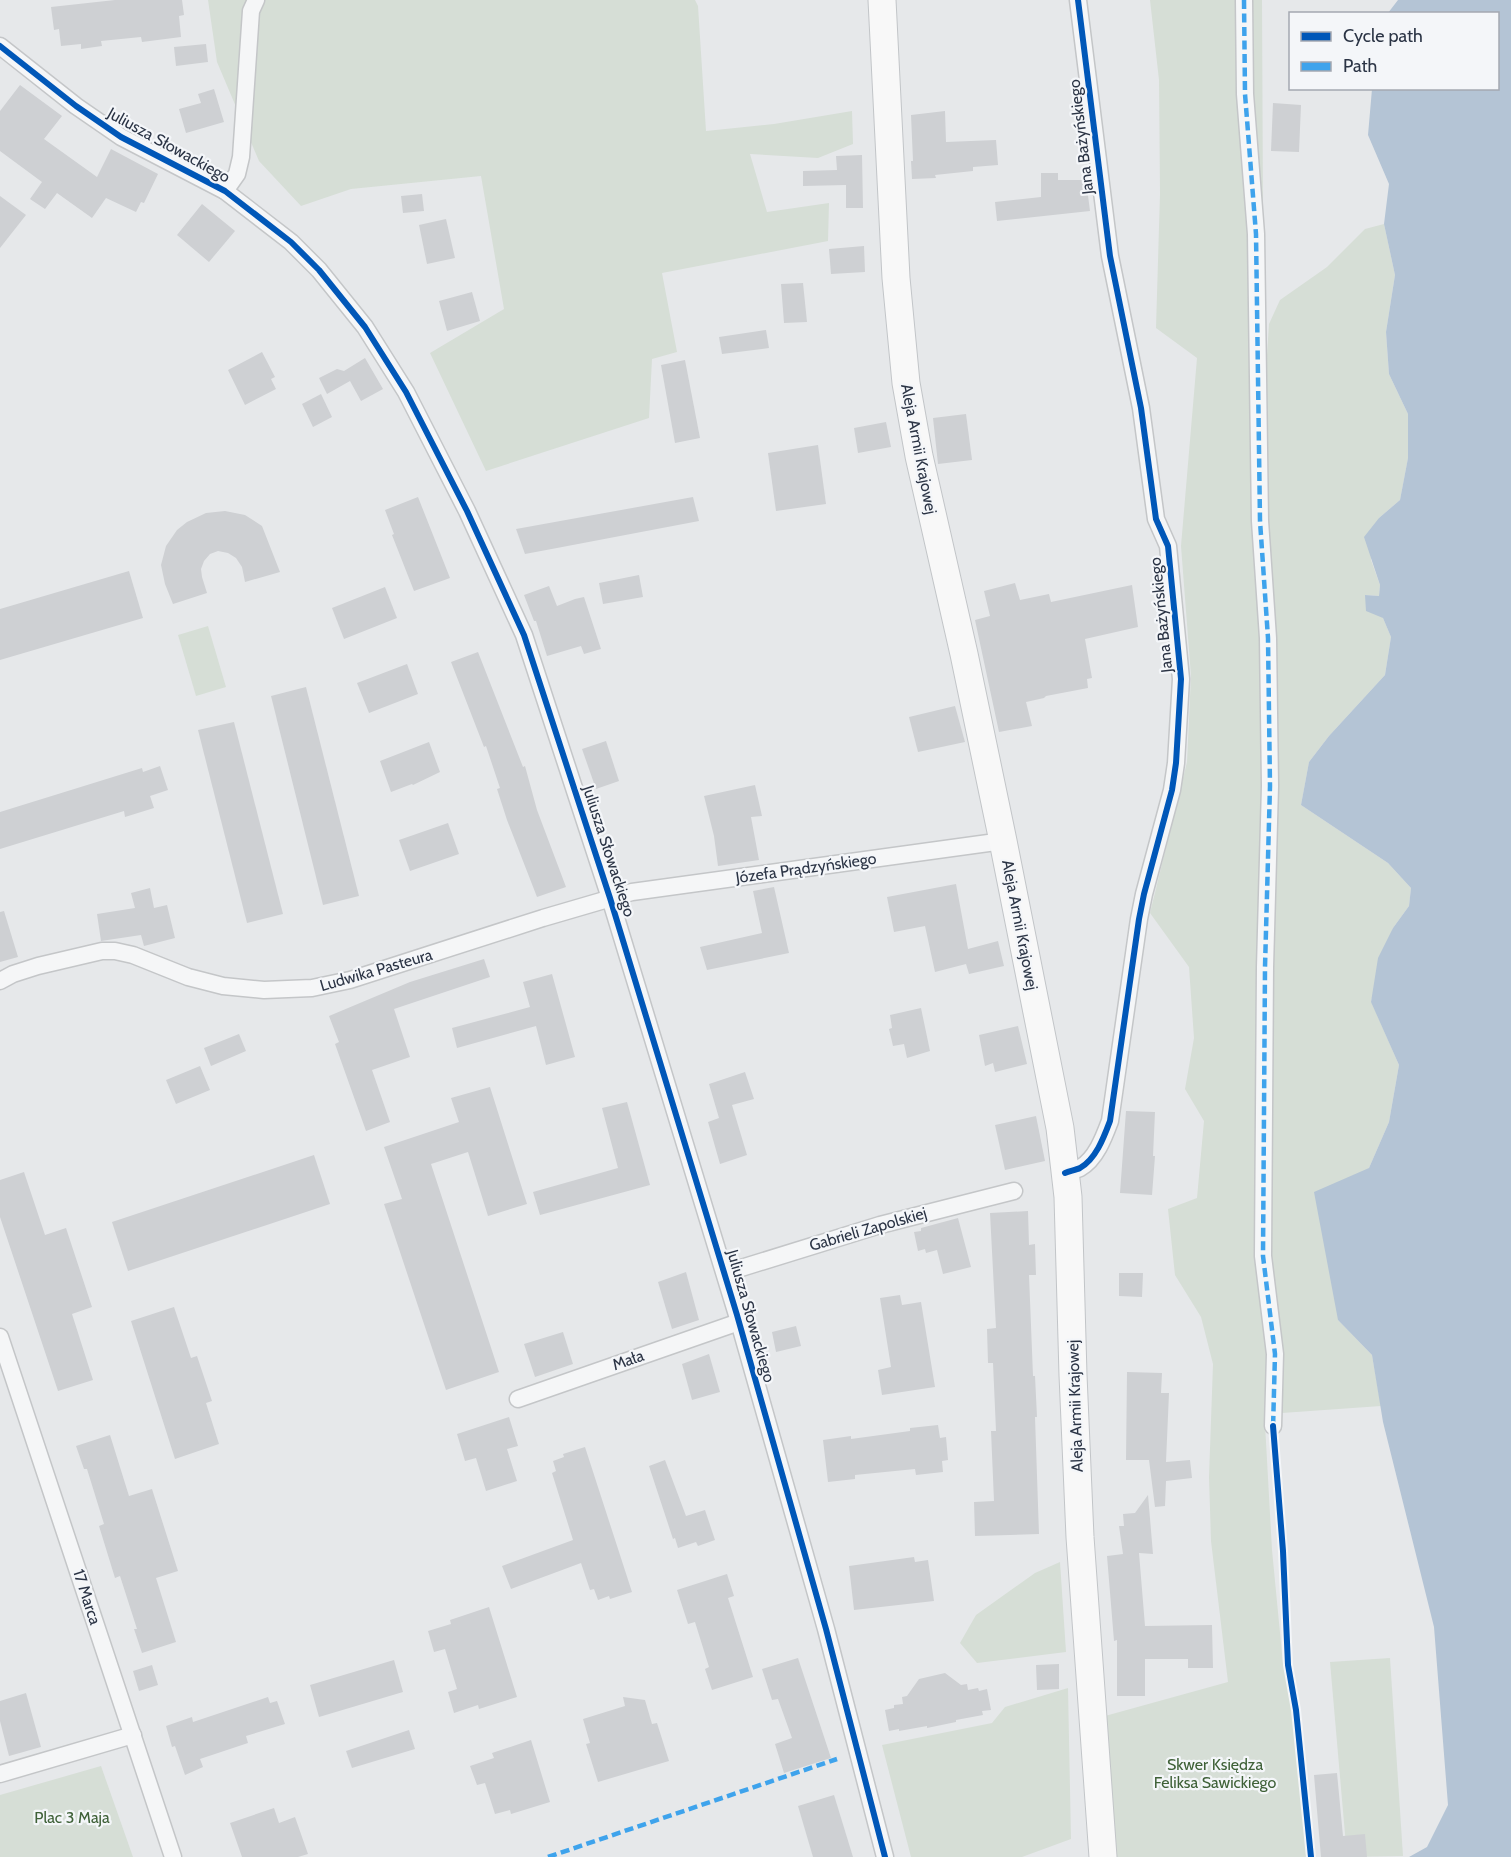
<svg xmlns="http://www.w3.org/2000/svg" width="1511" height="1857" viewBox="0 0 1511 1857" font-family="Cabin,sans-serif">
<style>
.green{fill:#d6ded6}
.water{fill:#b4c4d5}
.building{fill:#ced0d3}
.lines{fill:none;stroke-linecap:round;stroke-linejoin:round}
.street-casing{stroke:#c4c6c8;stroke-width:19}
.primary-casing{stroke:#c2c5c8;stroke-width:29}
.street{stroke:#f5f6f7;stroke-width:16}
.primary{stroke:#f8f8f8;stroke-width:27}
.quiet{stroke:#3ea3ec;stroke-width:4.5;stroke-dasharray:9 4.5;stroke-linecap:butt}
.cycleway-casing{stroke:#f4f6f9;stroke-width:10}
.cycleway{stroke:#0057b8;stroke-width:6}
.labels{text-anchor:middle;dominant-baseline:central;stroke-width:4.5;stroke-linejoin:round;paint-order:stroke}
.street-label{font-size:16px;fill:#2b3445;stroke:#f4f6f9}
.park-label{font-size:16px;fill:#3f6138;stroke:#f4f6f9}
</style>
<rect width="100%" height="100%" fill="#e6e8ea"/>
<g class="green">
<path d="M208 0H695L698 6 706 131 774 124 852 111 853 144 818 158 750 154 767 212 829 203 828 241 662 273 677 352 652 359 649 418 486 471 430 353 504 309 481 176 351 189 301 206 259 161 217 62Z"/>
<path d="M1150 0H1262L1263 212 1248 328 1263 638 1269 1356 1265 1424 1272 1550 1283 1664 1288 1665 1311 1857H1117L1105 1716 1228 1682 1211 1541 1209 1477 1213 1364 1201 1317 1175 1275 1168 1209 1197 1198 1204 1121 1185 1089 1194 1038 1189 967 1150 913 1187 762 1191 676 1181 546 1197 358 1156 328 1160 194 1159 80Z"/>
<path d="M1384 224 1395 275 1386 332 1389 374 1408 414V458L1400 500 1379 518 1371 560 1380 585 1379 596 1365 595 1383 618 1391 637 1385 675 1329 736 1309 762 1301 805 1388 863 1411 888 1409 906 1393 928 1371 1001 1399 1065 1389 1122 1369 1168 1338 1320 1372 1355 1381 1406 1282 1413 1281 1354 1269 1257 1265 385 1269 324 1280 300 1327 267 1365 229Z"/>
<path d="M208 626 226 687 196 696 178 635Z"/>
<path d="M1060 1562 1066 1652 977 1663 960 1643 976 1615 1035 1573Z"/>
<path d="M1390 1658 1403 1856 1347 1857 1330 1662Z"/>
<path d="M1068 1688 1071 1839 1022 1857H911L882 1745 992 1723 1005 1707Z"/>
<path d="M101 1766 133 1857H0V1795Z"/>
</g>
<path class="water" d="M1398 0H1511V1857H1409L1427 1847 1448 1805 1434 1627 1383 1422 1372 1355 1338 1320 1314 1192 1369 1168 1389 1122 1399 1065 1371 1002 1378 958 1393 928 1409 906 1411 888 1388 863 1301 805 1309 762 1329 736 1385 675 1391 637 1383 618 1366 611 1365 595 1379 596 1380 585 1364 537 1379 518 1400 500 1408 458V414L1389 374 1386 332 1395 275 1384 224 1389 184 1368 135 1372 89 1498 88V14L1388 13Z"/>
<g class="building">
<path d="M115 0H182L184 15 179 16 181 37 142 42 141 37 101 41 102 46 81 49V44L61 46 59 29 54 30 51 7Z"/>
<path d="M206 44 208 62 176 66 174 47Z"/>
<path d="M20 85 62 116 44 139 97 177 111 149 158 174 144 203 141 202 136 212 106 198 92 218 57 193 45 209 30 199 42 182 0 151V111Z"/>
<path d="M214 89 224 122 186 133 179 109 201 103 198 94Z"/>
<path d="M1273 103 1301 105 1299 152 1271 151Z"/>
<path d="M945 111 946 142 996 140 998 165 973 167V171L935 175 936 178 912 179 911 161H913L911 115Z"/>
<path d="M862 155 863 208H846V185L803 186V171L837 170 836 156Z"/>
<path d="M1041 173H1058V180H1086L1090 211 997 221 995 202 1041 197Z"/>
<path d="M422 194 424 211 403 213 401 196Z"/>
<path d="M0 196 26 215 0 248Z"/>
<path d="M202 204 235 231 209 262 177 235Z"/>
<path d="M446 219 455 258 427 264 419 225Z"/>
<path d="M864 246 865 272 831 274 829 249Z"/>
<path d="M803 283 807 322 784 323 781 284Z"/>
<path d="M472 292 480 321 447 331 439 301Z"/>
<path d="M766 330 769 348 722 354 719 337Z"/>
<path d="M262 352 275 377 271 379 276 389 245 405 228 370Z"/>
<path d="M365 358 383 389 361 401 350 381 327 394 319 378 337 369 344 371Z"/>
<path d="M685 360 700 438 675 443 661 365Z"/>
<path d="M321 394 332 417 313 427 302 404Z"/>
<path d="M966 414 972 460 938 464 933 418Z"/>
<path d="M886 422 891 447 858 453 854 428Z"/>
<path d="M818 445 826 504 776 511 768 453Z"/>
<path d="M418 497 450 578 414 591 392 535 394 534 385 510Z"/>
<path d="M693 497 699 521 557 548 525 554 516 529Z"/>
<path d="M225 511 245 515 262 526 280 572 245 582 242 567 236 558 228 553 218 551 210 554 204 561 201 569 202 577 207 593 173 604 165 584 161 565 166 546 177 530 187 522 206 513Z"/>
<path d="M129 571 143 618 0 660V609Z"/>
<path d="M639 575 643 597 603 604 599 583Z"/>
<path d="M1015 583 1020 600 1049 594 1051 602 1132 585 1138 627 1085 639 1092 678 1087 679 1088 688 1046 696 1044 698 1026 702 1032 726 999 732 975 620 990 616 984 591Z"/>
<path d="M549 586 557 606 575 599 584 597 601 649 584 654 581 646 547 656 536 621H534L524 595Z"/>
<path d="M385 587 397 618 344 639 332 608Z"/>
<path d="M478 652 523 767 525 766 537 810 566 887 537 897 507 820 497 789 500 788 486 746 484 747 451 662Z"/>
<path d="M407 664 418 694 369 713 357 683Z"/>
<path d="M306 687 359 896 323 905 271 696Z"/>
<path d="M955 706 965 742 918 752 909 717Z"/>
<path d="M234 722 283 914 247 923 198 730Z"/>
<path d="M606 741 619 781 596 789 582 749Z"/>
<path d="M429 742 440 772 413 785 412 784 391 792 380 761Z"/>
<path d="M160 766 168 790 150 796 154 808 125 817 124 811 0 849V812L142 768 143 772Z"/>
<path d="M755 785 762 816 751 817 759 860 718 866 714 836 704 796Z"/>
<path d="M448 823 459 854 410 871 399 840Z"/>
<path d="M956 884 968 949 998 941 1004 966 969 974 966 964 935 972 925 926 894 932 887 897Z"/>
<path d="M774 887 789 953 707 970 700 947 762 933 753 891Z"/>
<path d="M150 888 154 908 167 905 175 938 144 946 141 935 101 941 97 914 135 908 131 893Z"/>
<path d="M4 911 18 957 0 962V912Z"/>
<path d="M484 959 490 977 394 1009 410 1057 372 1070 390 1122 366 1131 335 1044 339 1042 329 1016 410 982Z"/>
<path d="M552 974 575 1057 546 1065 536 1026 457 1048 452 1028 530 1007 523 982Z"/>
<path d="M921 1008 930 1051 907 1058 904 1044 893 1046 889 1029 892 1028 890 1015Z"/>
<path d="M1018 1026 1027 1064 995 1072 993 1063 985 1066 979 1035Z"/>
<path d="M239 1034 246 1051 211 1066 204 1048Z"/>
<path d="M200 1066 210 1090 176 1104 166 1080Z"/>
<path d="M745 1072 754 1099 732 1105 747 1155 720 1164 708 1122 719 1118 709 1084Z"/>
<path d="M490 1087 527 1204 488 1216 468 1152 431 1164 499 1372 446 1390 384 1204 402 1199 384 1147 459 1122 451 1098Z"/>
<path d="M627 1102 650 1185 540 1215 533 1192 618 1168 602 1108Z"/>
<path d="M1126 1111 1155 1112 1153 1156H1155L1152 1195 1120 1193Z"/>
<path d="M1036 1116 1045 1161 1005 1170 995 1125Z"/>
<path d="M314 1155 330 1204 128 1271 112 1222Z"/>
<path d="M24 1172 45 1235 66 1228 92 1307 72 1314 93 1380 58 1391 0 1217V1180Z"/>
<path d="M1028 1211 1029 1245 1035 1244 1036 1275H1029L1033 1376H1035L1037 1417H1035L1039 1534 975 1536 974 1502 994 1501 991 1431H996L993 1363H988L987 1329 996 1328 990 1213Z"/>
<path d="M958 1218 971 1267 943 1274 937 1250 926 1253 925 1249 918 1251 914 1232 921 1231V1228Z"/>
<path d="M686 1272 699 1320 672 1329 658 1282Z"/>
<path d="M1119 1273H1143L1142 1297 1119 1296Z"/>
<path d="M900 1295 902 1305 921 1302 935 1387 882 1395 878 1370 891 1367 880 1298Z"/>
<path d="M174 1307 191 1358 197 1356 212 1401 206 1403 219 1444 175 1459 131 1321Z"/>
<path d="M796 1326 801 1346 776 1352 772 1332Z"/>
<path d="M563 1332 573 1364 535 1377 524 1344Z"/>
<path d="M709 1354 720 1392 692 1400 682 1364Z"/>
<path d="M1127 1372 1162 1373 1161 1393H1169L1166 1462 1190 1460 1192 1478 1166 1481 1165 1506 1155 1507 1149 1460H1126Z"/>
<path d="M509 1417 518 1446 507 1449 517 1481 486 1491 476 1458 465 1461 457 1434Z"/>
<path d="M938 1425 940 1438 946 1437 948 1460 942 1461 943 1472 916 1475 915 1469 855 1475V1479L828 1482 823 1440 851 1436V1439L910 1431V1428Z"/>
<path d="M110 1435 129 1496 152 1489 178 1571 156 1578 176 1642 142 1653 134 1629H137L120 1576 115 1578 99 1526 104 1524 87 1469H84L76 1446Z"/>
<path d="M585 1447 632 1592 610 1599 609 1596 598 1600 594 1589 590 1590 581 1563 511 1589 502 1566 573 1540 552 1473 556 1471 553 1461 564 1457 563 1454Z"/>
<path d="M665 1460 686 1516 705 1510 715 1540 698 1546 696 1542 678 1548 675 1538 673 1539 649 1466Z"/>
<path d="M1148 1495 1153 1554 1139 1553 1145 1626 1212 1625 1213 1668H1188V1659H1145V1696H1117V1640L1114 1641 1107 1556 1123 1554 1119 1526H1124L1123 1514 1135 1513Z"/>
<path d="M914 1557 915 1562 928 1560 934 1601 854 1610 849 1566Z"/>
<path d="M727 1574 734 1596 728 1598 753 1677 712 1690 705 1669 709 1667 695 1622 688 1624 677 1590Z"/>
<path d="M489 1607 517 1697 479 1709 478 1705 454 1713 448 1692 457 1689 445 1649 434 1652 428 1631 451 1624 450 1620Z"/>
<path d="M798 1658 831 1758 784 1773 775 1744 792 1738 778 1699 772 1700 762 1669Z"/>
<path d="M394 1660 403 1692 319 1717 310 1685Z"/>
<path d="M1059 1664V1689L1037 1690 1036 1665Z"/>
<path d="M152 1665 158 1685 139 1691 133 1671Z"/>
<path d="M945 1673 961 1685 967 1684 968 1690 978 1688 979 1691 987 1689 991 1710 982 1711 983 1715 956 1720V1722L927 1728V1726L899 1731V1729L889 1731 885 1710 894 1708V1705L903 1704 902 1697 907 1696 919 1679Z"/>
<path d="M26 1693 41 1747 9 1756 0 1721V1701Z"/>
<path d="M268 1697 270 1703 277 1701 285 1724 246 1736 248 1743 200 1759 203 1767 185 1775 175 1746 172 1747 166 1726 192 1717 193 1722Z"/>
<path d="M623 1697 645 1700 652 1724 657 1723 669 1761 598 1782 586 1744 590 1743 583 1719 625 1706Z"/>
<path d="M409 1730 415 1749 352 1768 346 1751Z"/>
<path d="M531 1740 550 1802 511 1814 510 1810 495 1814 485 1783 477 1785 470 1766 494 1758 492 1753Z"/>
<path d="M1337 1773 1343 1836 1365 1834 1367 1857H1321L1314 1775Z"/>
<path d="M834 1795 853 1857H813L798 1806Z"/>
<path d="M274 1808 279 1823 295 1817 308 1854 298 1857H242L230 1823Z"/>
</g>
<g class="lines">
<g class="street-casing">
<g id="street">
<path d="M1244 0 1245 94 1256 234 1260 521 1268 638 1270 786 1265 967 1263 1256 1275 1354 1273 1426"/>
<path d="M0 46 76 106 121 137 225 191 291 242 319 270 365 327 406 392 467 511 524 635 610 898 737 1315 826 1629 885 1857"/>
<path d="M225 191 237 174 241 157 251 11 256 0"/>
<path d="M0 981 13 974 38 966 102 951H115L133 955 188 977 223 986 264 990 312 988 350 980 543 918 632 892 1003 841"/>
<path d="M1065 1173C1070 1171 1076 1170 1080 1168 1096 1159 1104 1137 1110 1121L1139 919 1144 894 1172 790 1176 763 1181 679 1168 546 1156 519 1141 408 1110 256 1078 0"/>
<path d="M725 1273 880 1225 1014 1191"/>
<path d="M0 1337 173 1857"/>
<path d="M518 1399 739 1322"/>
<path d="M0 1774 133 1735"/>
</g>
</g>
<g class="primary-casing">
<path id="primary" d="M882 0 896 278 906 383 919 456 964 654 1003 841 1060 1128 1068 1197 1073 1375 1080 1537 1103 1857"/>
</g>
<use href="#street" class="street"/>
<use href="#primary" class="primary"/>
<g class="quiet">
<path d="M1244 0 1245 94 1256 234 1260 521 1268 638 1270 786 1265 967 1263 1256 1275 1354 1273 1429"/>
<path d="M548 1857 837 1759"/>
</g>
<g class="cycleway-casing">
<g id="cycleway">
<path d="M0 46 76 106 121 137 225 191 291 242 319 270 365 327 406 392 467 511 524 635 610 898 737 1315 826 1629 885 1857"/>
<path d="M1065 1173C1070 1171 1076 1170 1080 1168 1096 1159 1104 1137 1110 1121L1139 919 1144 894 1172 790 1176 763 1181 679 1168 546 1156 519 1141 408 1110 256 1078 0"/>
<path d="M1273 1426 1283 1551 1288 1665 1296 1710 1311 1857"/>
</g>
</g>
<use href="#cycleway" class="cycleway"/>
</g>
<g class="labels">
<g class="street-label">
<text transform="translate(1081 137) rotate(-97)">Jana Bażyńskiego</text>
<text transform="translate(169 145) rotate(29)">Juliusza Słowackiego</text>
<text transform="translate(919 449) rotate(79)">Aleja Armii Krajowej</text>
<text transform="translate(1161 615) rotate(-96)">Jana Bażyńskiego</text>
<text transform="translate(609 851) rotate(72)">Juliusza Słowackiego</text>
<text transform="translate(806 868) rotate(-8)">Józefa Prądzyńskiego</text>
<text transform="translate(1020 925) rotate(79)">Aleja Armii Krajowej</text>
<text transform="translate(376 970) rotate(-16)">Ludwika Pasteura</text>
<text transform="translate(868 1229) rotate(-16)">Gabrieli Zapolskiej</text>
<text transform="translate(751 1316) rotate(74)">Juliusza Słowackiego</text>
<text transform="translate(628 1360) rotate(-19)">Mała</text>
<text transform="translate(1075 1406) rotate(-92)">Aleja Armii Krajowej</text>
<text transform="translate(87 1597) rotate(72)">17 Marca</text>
</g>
<g class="park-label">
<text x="1215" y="1764">Skwer Księdza<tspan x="1215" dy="18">Feliksa Sawickiego</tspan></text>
<text x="72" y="1817">Plac 3 Maja</text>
</g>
</g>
<rect x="1289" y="12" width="210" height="78" fill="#f4f6f9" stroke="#a4a8b1" stroke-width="1.5"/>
<rect x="1301" y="32" width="30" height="9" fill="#0057b8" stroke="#a4a8b1" stroke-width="1.5"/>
<text x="1343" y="42" font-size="18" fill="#2b3445">Cycle path</text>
<rect x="1301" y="62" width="30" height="9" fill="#3ea3ec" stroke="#a4a8b1" stroke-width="1.5"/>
<text x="1343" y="72" font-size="18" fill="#2b3445">Path</text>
</svg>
